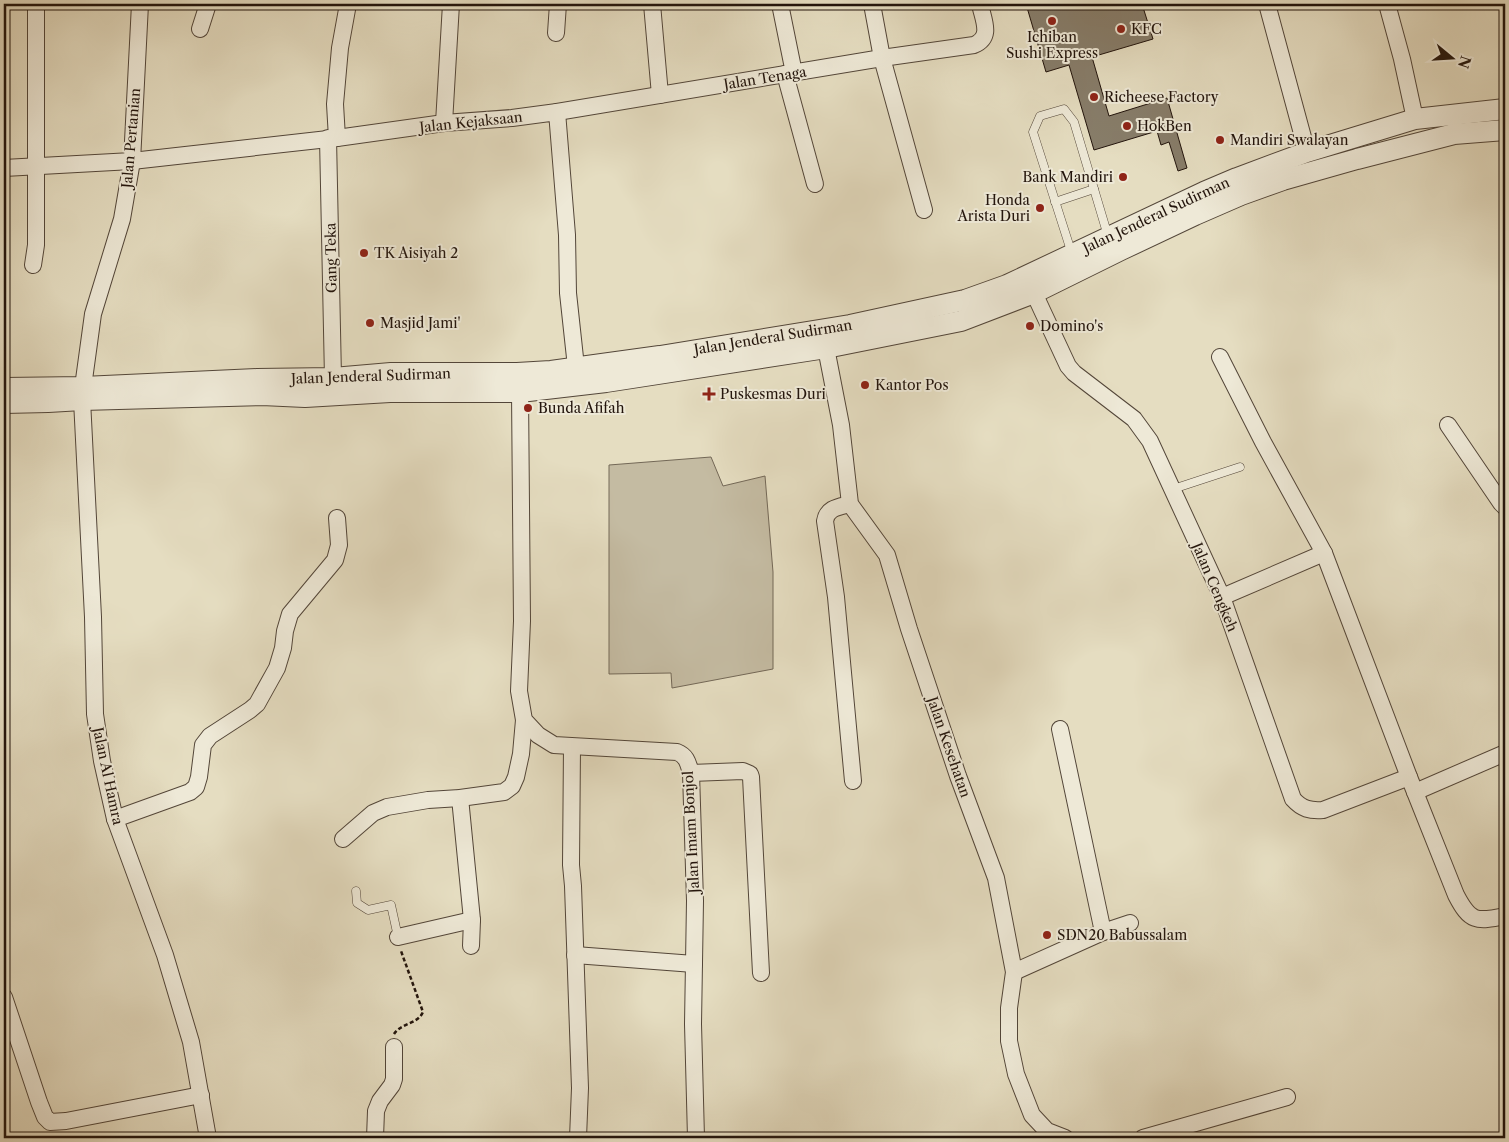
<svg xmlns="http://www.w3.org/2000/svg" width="1509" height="1142" viewBox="0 0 1509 1142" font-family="'Libre Caslon Text',serif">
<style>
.green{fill:#c4bba2;stroke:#736857}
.building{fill:#877d6a;stroke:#22140c}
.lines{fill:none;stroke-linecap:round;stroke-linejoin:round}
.service-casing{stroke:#534639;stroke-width:9}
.minor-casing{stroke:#534639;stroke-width:18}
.tertiary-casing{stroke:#534639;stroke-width:22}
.path{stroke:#22140c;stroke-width:2.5;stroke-dasharray:4 2.5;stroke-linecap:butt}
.service{stroke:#eee9d7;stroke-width:8}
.minor{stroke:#eee9d7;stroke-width:16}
.tertiary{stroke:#eee9d7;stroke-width:20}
.poi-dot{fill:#8f2418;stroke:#eee9d7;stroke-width:2}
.labels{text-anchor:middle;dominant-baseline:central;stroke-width:4;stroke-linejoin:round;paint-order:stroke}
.poi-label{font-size:14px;fill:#22140c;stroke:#eee9d7;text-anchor:start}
.street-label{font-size:14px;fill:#22140c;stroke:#eee9d7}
</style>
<rect width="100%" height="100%" fill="#e5ddc1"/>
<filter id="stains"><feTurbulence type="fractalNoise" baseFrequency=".004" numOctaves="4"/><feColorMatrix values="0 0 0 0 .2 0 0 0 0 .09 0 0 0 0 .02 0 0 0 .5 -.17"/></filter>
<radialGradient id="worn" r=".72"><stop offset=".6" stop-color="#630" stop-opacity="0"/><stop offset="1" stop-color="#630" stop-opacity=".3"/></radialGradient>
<path class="green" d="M711 457 723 486 765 476 773 572V669L672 688 671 673 609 674V465Z"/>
<path class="building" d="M1026 4H1142L1153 39 1092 57 1109 116 1167 98 1187 168 1178 171 1169 142 1161 145 1157 131 1094 150 1069 65 1046 72Z"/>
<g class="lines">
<g class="service-casing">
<g id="service">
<path d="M1055 202 1094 189"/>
<path d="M1072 254 1033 132 1040 116 1064 109 1074 122 1108 236"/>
<path d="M1173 489 1240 467"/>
<path d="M356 891 357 903 368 910 391 905 398 937"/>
</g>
</g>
<g class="minor-casing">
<g id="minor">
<path d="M652 4 660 95"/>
<path d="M780 4 794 73"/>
<path d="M872 4 882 58 924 210"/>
<path d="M1267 4 1307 152"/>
<path d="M1387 4 1402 59 1415 119"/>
<path d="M200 29 208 4"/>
<path d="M556 33 558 4"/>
<path d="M785 74 815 184"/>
<path d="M557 112 882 58 974 45C993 37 983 20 980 4"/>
<path d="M444 123 451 4"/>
<path d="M328 138 333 378"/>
<path d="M337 138 335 104 340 48 348 4"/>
<path d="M4 168 132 161 337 138 444 123 512 118 557 112 567 235 568 293 576 367"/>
<path d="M33 265 36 245V4"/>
<path d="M1034 293 1068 366 1074 373 1134 419 1150 441 1222 597 1293 799C1302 809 1310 811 1323 810L1409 777"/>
<path d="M826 348 841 425 850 504 887 555 909 629 958 776 996 878 1014 972 1009 1008V1041L1016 1074 1032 1115 1047 1131 1065 1138"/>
<path d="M1220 357 1263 442 1324 553 1409 777 1456 895C1470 922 1476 922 1505 916"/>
<path d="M83 387 93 314 122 219 132 161 140 4"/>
<path d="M520 392 522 621 519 691 524 720 538 735 554 745 677 752C687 756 688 763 691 773L695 901 693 1024 696 1138"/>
<path d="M82 400 93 617 95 714 102 761 115 819 165 955 191 1042 208 1138"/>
<path d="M1448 425 1501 503 1505 507"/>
<path d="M850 504C838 507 827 508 825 521L836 597 853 781"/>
<path d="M1222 597 1324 553"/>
<path d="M1060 729 1103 932"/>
<path d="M572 747 571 865 573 886 580 1088 578 1138"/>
<path d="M691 773 743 771 750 774 751 777 761 973"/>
<path d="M1415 792 1505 753"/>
<path d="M460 798 472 920 471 946"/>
<path d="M115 819 190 792 196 787 199 777 203 745 210 736 250 710 257 704 277 668 283 648 285 631 290 614 335 560 339 545 337 518"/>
<path d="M343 839 373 813 387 807 428 800 460 798 504 792 512 786 516 777 521 754 524 720"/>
<path d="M398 937 472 920"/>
<path d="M575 955 694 964"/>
<path d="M1014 972 1103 932 1130 923"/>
<path d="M4 997 39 1102 45 1117 50 1122 66 1121 201 1095"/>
<path d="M375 1138 376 1111 380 1101 392 1085 394 1079V1047"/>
<path d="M1143 1138 1287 1097"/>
</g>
</g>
<g class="tertiary-casing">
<g id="tertiary">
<path d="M4 388 83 387 257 379 333 378 391 373H517L551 371 660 356 850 325 965 300 1007 285 1204 192 1237 178 1307 152 1415 119 1505 109"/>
<path d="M4 403 48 402 82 400 262 395 305 397 390 392H520L606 382 826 348 961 321 1034 293 1121 250 1195 215 1241 195 1283 180 1357 159 1454 134 1505 130"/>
</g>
</g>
<path class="path" d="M394 1034C401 1023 418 1024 423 1012L401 951"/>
<use href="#service" class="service"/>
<use href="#minor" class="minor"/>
<use href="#tertiary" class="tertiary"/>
</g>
<g class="poi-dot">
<circle cx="1052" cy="21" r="5"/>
<circle cx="1121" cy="29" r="5"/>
<circle cx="1094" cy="97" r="5"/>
<circle cx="1127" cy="126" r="5"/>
<circle cx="1220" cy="140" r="5"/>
<circle cx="1123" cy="177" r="5"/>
<circle cx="1040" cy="208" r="5"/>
<circle cx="364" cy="253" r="5"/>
<circle cx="370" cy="323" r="5"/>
<circle cx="1030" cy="326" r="5"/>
<circle cx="865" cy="385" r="5"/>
<path d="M706.5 386.5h5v5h5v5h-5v5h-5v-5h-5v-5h5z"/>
<circle cx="528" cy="408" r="5"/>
<circle cx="1047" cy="935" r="5"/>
</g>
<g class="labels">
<g class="poi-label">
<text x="1131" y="29">KFC</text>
<text x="1052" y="37" text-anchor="middle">Ichiban<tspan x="1052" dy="16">Sushi Express</tspan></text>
<text x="1104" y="97">Richeese Factory</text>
<text x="1137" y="126">HokBen</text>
<text x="1230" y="140">Mandiri Swalayan</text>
<text x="1113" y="177" text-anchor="end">Bank Mandiri</text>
<text x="1030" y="200" text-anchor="end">Honda<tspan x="1030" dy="16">Arista Duri</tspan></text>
<text x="374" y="253">TK Aisiyah 2</text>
<text x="380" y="323">Masjid Jami'</text>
<text x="1040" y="326">Domino's</text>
<text x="875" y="385">Kantor Pos</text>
<text x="720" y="394">Puskesmas Duri</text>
<text x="538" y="408">Bunda Afifah</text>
<text x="1057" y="935">SDN20 Babussalam</text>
</g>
<g class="street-label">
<text transform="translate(765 78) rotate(-9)">Jalan Tenaga</text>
<text transform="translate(471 122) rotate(-6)">Jalan Kejaksaan</text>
<text transform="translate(131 138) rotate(-85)">Jalan Pertanian</text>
<text transform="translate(1156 215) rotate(-25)">Jalan Jenderal Sudirman</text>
<text transform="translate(331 258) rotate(-91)">Gang Teka</text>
<text transform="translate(773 337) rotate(-9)">Jalan Jenderal Sudirman</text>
<text transform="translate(371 376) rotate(-2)">Jalan Jenderal Sudirman</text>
<text transform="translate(1215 587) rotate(67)">Jalan Cengkeh</text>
<text transform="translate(949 747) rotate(71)">Jalan Kesehatan</text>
<text transform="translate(108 776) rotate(78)">Jalan Al Hamra</text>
<text transform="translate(691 832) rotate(-93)">Jalan Imam Bonjol</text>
</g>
</g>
<rect width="1509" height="1142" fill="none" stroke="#e5ddc1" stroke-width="20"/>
<rect x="5" y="5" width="1499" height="1132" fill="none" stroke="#22140c" stroke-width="2.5"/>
<rect x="10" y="10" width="1489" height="1122" fill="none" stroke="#22140c"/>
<g transform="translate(1452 58) rotate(108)" stroke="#eee9d7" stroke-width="4" paint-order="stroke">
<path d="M0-4L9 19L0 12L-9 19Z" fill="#22140c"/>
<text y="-8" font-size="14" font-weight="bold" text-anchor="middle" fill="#22140c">N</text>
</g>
<rect width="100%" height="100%" filter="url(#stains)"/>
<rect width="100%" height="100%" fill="url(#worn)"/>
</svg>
